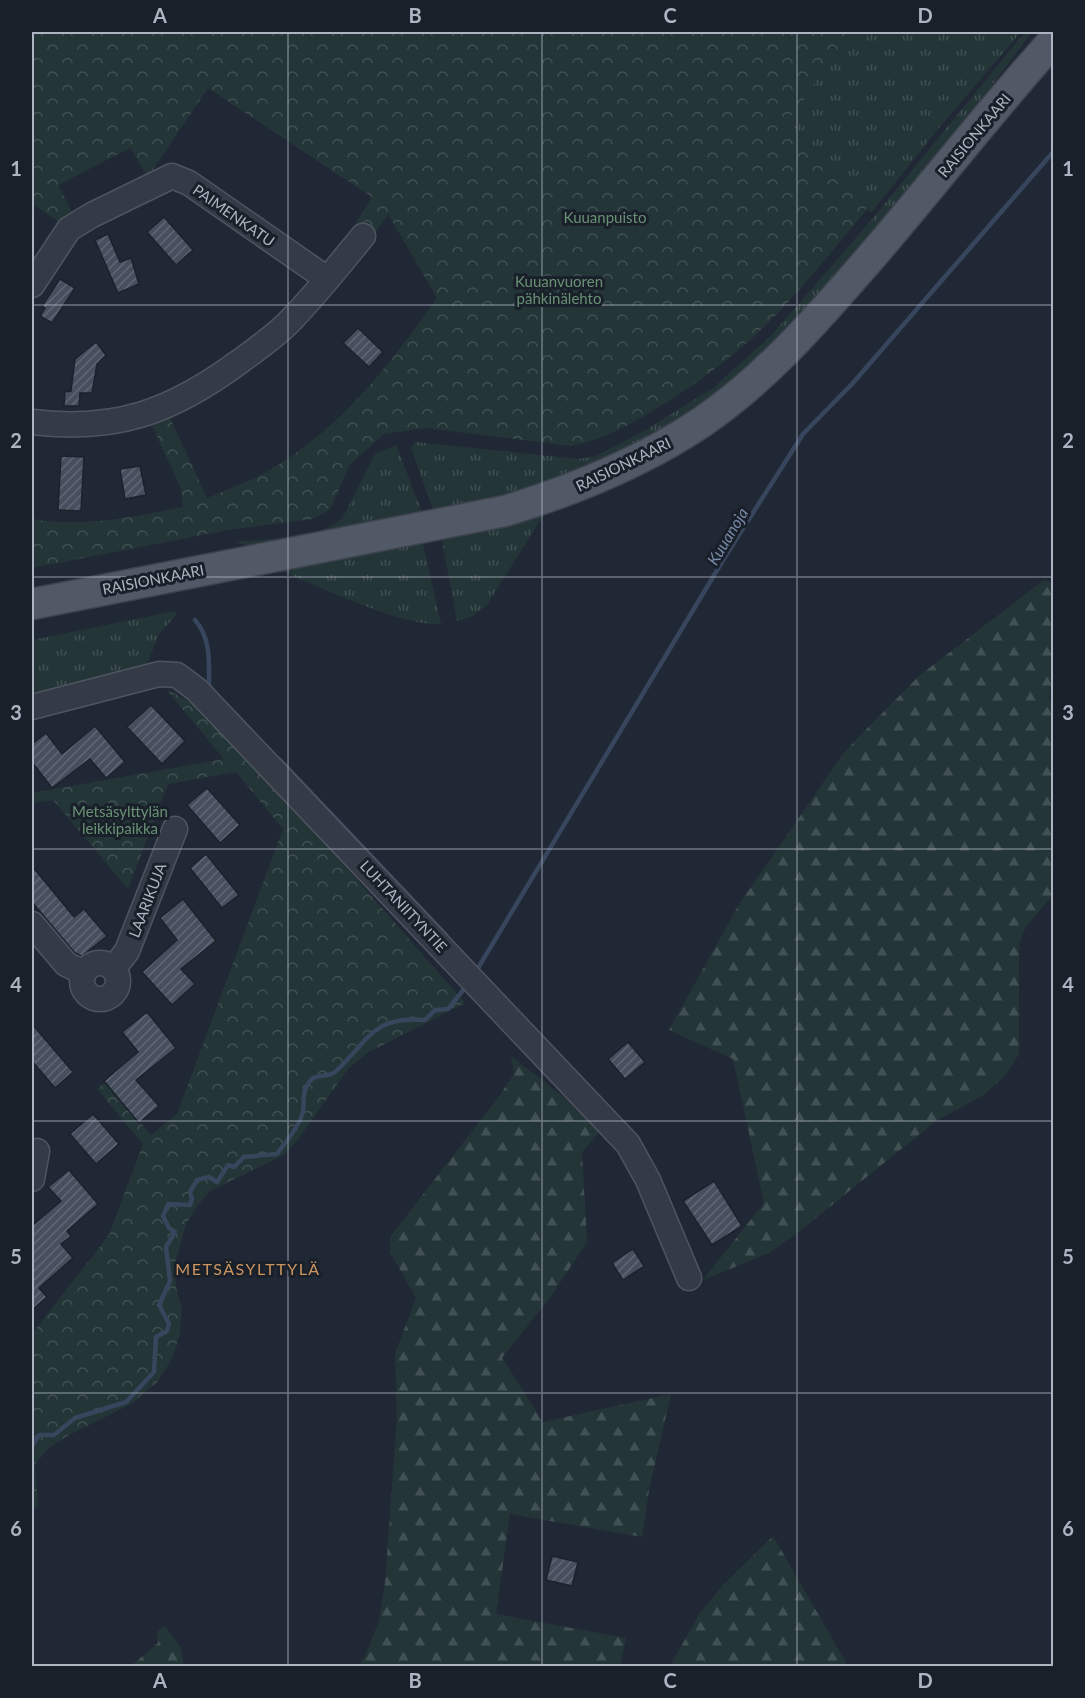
<svg xmlns="http://www.w3.org/2000/svg" width="1085" height="1698" viewBox="0 0 1085 1698" font-family="Lato,sans-serif">
<style>
.grass{fill:url(#grass-tufts)}
.forest{fill:url(#forest-firs)}
.park{fill:url(#park-crowns)}
.lines{fill:none;stroke-linecap:round;stroke-linejoin:round}
.stream{stroke:#37455d;stroke-width:4.5}
.building{fill:url(#building-hatch);stroke:#1c222c;stroke-width:1.5}
.minor-casing{stroke:#4f5560;stroke-width:27}
.major-casing{stroke:#3e444f;stroke-width:33}
.minor{stroke:#343a46;stroke-width:24}
.major{stroke:#525966;stroke-width:30}
.grid{fill:none;stroke:#aeb5c2;stroke-width:1.5;stroke-opacity:0.55}
.labels{text-anchor:middle;dominant-baseline:central;stroke-width:6;stroke-linejoin:round;paint-order:stroke}
.street-label{font-size:15px;fill:#aeb5c2;stroke:#1a202a}
.park-label{font-size:15px;fill:#689174;stroke:#1a202a}
.water-label{font-size:16px;font-style:italic;fill:#788ba9;stroke:#1a202a}
.neighbourhood-label{font-size:16px;letter-spacing:1.5px;fill:#cb9561;stroke:#1a202a}
.neatline{fill:none;stroke:#aeb5c2;stroke-width:2}
.grid-label{font-size:20px;text-anchor:middle;font-weight:bold;fill:#aeb5c2}
</style>
<defs>
<pattern id="grass-tufts" width="24" height="20" patternUnits="userSpaceOnUse" patternTransform="scale(1.5)"><rect width="24" height="20" fill="#243537"/><path d="M3 7l-1-3M5 7V3M7 7l1-3M15 17l-1-3M17 17v-4M19 17l1-3" fill="none" stroke="#415052"/></pattern>
<pattern id="forest-firs" width="22" height="20" patternUnits="userSpaceOnUse" patternTransform="scale(1.5)"><rect width="22" height="20" fill="#243537"/><path d="M5 1l3.5 6h-7zM16 11l3.5 6h-7z" fill="#415052"/></pattern>
<pattern id="park-crowns" width="20" height="18" patternUnits="userSpaceOnUse" patternTransform="scale(1.5)"><rect width="20" height="18" fill="#243537"/><path d="M2 6a3 3 0 1 1 6 0M12 15a3 3 0 1 1 6 0" fill="none" stroke="#415052"/></pattern>
<pattern id="building-hatch" width="6" height="6" patternUnits="userSpaceOnUse" patternTransform="scale(1.5)"><rect width="6" height="6" fill="#474f5f"/><path d="M-1 1l2-2M0 6l6-6M5 7l2-2" fill="none" stroke="#5f6674"/></pattern>
</defs>
<rect width="100%" height="100%" fill="#212835"/>
<g class="grass">
<path d="M851 32H1021L938 129 871 213 788 120Z"/>
<path d="M1025 32H1032L968 117 810 311 702 410 575 478 435 515 411 448 415 442 579 459 596 456 644 431 713 388 770 337 873 218Z"/>
<path d="M396 445 424 517 252 548 236 542C266 538 323 540 343 517L375 454Z"/>
<path d="M546 511 487 605 473 616 457 621 441 535Z"/>
<path d="M422 539 441 624C399 626 318 586 277 569Z"/>
<path d="M175 611 176 615 159 634 147 664 137 673 32 697V640Z"/>
</g>
<g class="forest">
<path d="M1044 580 1054 583V665L1049 698 1054 710 1053 895 1026 926 1019 944V1054L1004 1077 982 1096 936 1121 796 1234 769 1253 703 1280 764 1203 733 1059 669 1030 738 906 845 751 920 675Z"/>
<path d="M511 1056 603 1128 582 1152 587 1242 551 1296 502 1358 543 1422 671 1394 649 1490 642 1537 510 1514 496 1614 626 1638 620 1666H358L365 1656 379 1622 385 1583 397 1418 395 1354 416 1298 390 1252V1237L500 1095 514 1074Z"/>
<path d="M773 1536 848 1666H670L700 1613 723 1585Z"/>
<path d="M164 1626 180 1646 184 1666H131L158 1643 157 1632Z"/>
</g>
<g class="park">
<path d="M32 32H851L788 120 867 209C837 245 807 283 774 317 739 353 697 384 654 410 628 426 602 440 571 446L425 428 384 434 350 464 330 510 312 519 228 530 32 568V519C83 528 134 517 183 507L180 486 152 426 170 418 207 498C223 491 241 485 257 477 335 436 388 368 437 298L388 214 368 243 351 231 372 197 208 88 148 177 130 148 58 185 73 214 58 221 32 204Z"/>
<path d="M166 689 212 714 465 1003 367 1053 348 1069 299 1138 284 1155 210 1191 197 1206 186 1224 175 1264 176 1288 182 1309 180 1333 172 1359 157 1382 131 1404 69 1435 49 1448 35 1464 38 1507 32 1509V1334L109 1235 143 1144 97 1089 106 1082 151 1135 177 1114 283 829 236 772 168 784 128 889 53 800 32 803V793L224 759Z"/>
</g>
<g class="lines">
<g class="stream">
<path d="M195 620C211 638 209 662 209 686L212 689"/>
<path d="M280 760 446 935"/>
<path d="M475 973 725 557 803 434 852 384 1054 151"/>
<path d="M32 1446 39 1435H54L75 1418 126 1402 154 1372 156 1337 167 1331 169 1324 159 1305 170 1281 166 1247 175 1232 169 1228 163 1216 168 1204 190 1205 192 1199 190 1192 197 1180 209 1177 217 1182 228 1165 234 1167 244 1157 277 1154C285 1142 298 1129 302 1115 306 1102 300 1094 310 1081 316 1073 328 1078 335 1072 368 1042 372 1015 425 1020L435 1010 448 1009 464 989"/>
</g>
</g>
<g class="building">
<path d="M164 217 193 250 176 265 147 232Z"/>
<path d="M108 234 120 262 131 258 139 284 118 293 95 240Z"/>
<path d="M60 279 75 288 52 323 40 316 45 308 42 306Z"/>
<path d="M358 328 383 352 369 367 343 343Z"/>
<path d="M96 342 106 355 97 364 92 393H80L79 406H64L65 392 71 391 75 359Z"/>
<path d="M61 456 84 457 81 511 58 510Z"/>
<path d="M140 466 146 495 125 499 120 469Z"/>
<path d="M151 705 185 741 162 764 127 727Z"/>
<path d="M95 726 125 762 106 778 90 759 52 788 32 762V744L46 733 62 754Z"/>
<path d="M207 788 240 825 220 843 187 805Z"/>
<path d="M206 854 239 895 222 908 190 868Z"/>
<path d="M32 866 74 917 84 909 107 936 82 956 75 953 32 902Z"/>
<path d="M183 899 216 941 181 969 195 984 172 1005 142 972 177 940 160 918Z"/>
<path d="M147 1012 176 1048 136 1080 159 1106 139 1123 104 1081 138 1052 122 1032Z"/>
<path d="M32 1024 73 1072 55 1088 32 1061Z"/>
<path d="M628 1042 645 1062 625 1079 608 1059Z"/>
<path d="M93 1114 119 1144 96 1164 70 1134Z"/>
<path d="M69 1170 98 1204 67 1231 71 1236 61 1244 73 1258 39 1288 47 1297 32 1310V1226L61 1201 48 1187Z"/>
<path d="M714 1181 742 1226 712 1245 683 1201Z"/>
<path d="M633 1249 644 1266 623 1280 612 1263Z"/>
<path d="M552 1556 578 1562 572 1586 546 1580Z"/>
</g>
<g class="lines">
<g class="minor-casing">
<g id="minor">
<path d="M32 285 69 229 92 215 172 176 189 183 327 279"/>
<path d="M32 422C116 432 171 412 239 362 257 349 277 335 292 319 317 293 340 264 363 236"/>
<path d="M32 707 159 674 177 675 197 690 628 1144 648 1180 689 1278"/>
<path d="M32 924 66 964 84 973"/>
<circle cx="100" cy="981" r="18"/>
<path d="M114 968 127 951 175 829"/>
<path d="M32 1179 37 1151"/>
</g>
</g>
<g class="major-casing">
<path id="major" d="M32 604 505 511C574 490 641 463 702 422 762 381 811 326 858 272 925 196 986 115 1054 40"/>
</g>
<use href="#minor" class="minor"/>
<use href="#major" class="major"/>
</g>
<path class="grid" d="M288 32V1666M542 32V1666M797 32V1666M32 305H1054M32 577H1054M32 849H1054M32 1121H1054M32 1393H1054"/>
<g class="labels">
<g class="street-label">
<text transform="translate(974 135) rotate(-50)">RAISIONKAARI</text>
<text transform="translate(234 215) rotate(35)">PAIMENKATU</text>
<text transform="translate(623 464) rotate(-26)">RAISIONKAARI</text>
<text transform="translate(153 579) rotate(-11)">RAISIONKAARI</text>
<text transform="translate(147 900) rotate(-69)">LAARIKUJA</text>
<text transform="translate(404 906) rotate(47)">LUHTANIITYNTIE</text>
</g>
<g class="park-label">
<text x="605" y="217">Kuuanpuisto</text>
<text x="559" y="281">Kuuanvuoren<tspan x="559" dy="17">pähkinälehto</tspan></text>
<text x="120" y="811">Metsäsylttylän<tspan x="120" dy="17">leikkipaikka</tspan></text>
</g>
<g class="water-label">
<text transform="translate(727 536) rotate(-59)">Kuuanoja</text>
</g>
<g class="neighbourhood-label">
<text x="248" y="1268">METSÄSYLTTYLÄ</text>
</g>
</g>
<rect width="1085" height="1698" fill="none" stroke="#1a202a" stroke-width="66"/>
<rect x="33" y="33" width="1019" height="1632" class="neatline"/>
<g class="grid-label">
<text x="160" y="23">A</text>
<text x="415" y="23">B</text>
<text x="670" y="23">C</text>
<text x="925" y="23">D</text>
<text x="16" y="176">1</text>
<text x="1068" y="176">1</text>
<text x="16" y="448">2</text>
<text x="1068" y="448">2</text>
<text x="16" y="720">3</text>
<text x="1068" y="720">3</text>
<text x="16" y="992">4</text>
<text x="1068" y="992">4</text>
<text x="16" y="1264">5</text>
<text x="1068" y="1264">5</text>
<text x="16" y="1536">6</text>
<text x="1068" y="1536">6</text>
<text x="160" y="1688">A</text>
<text x="415" y="1688">B</text>
<text x="670" y="1688">C</text>
<text x="925" y="1688">D</text>
</g>
</svg>
